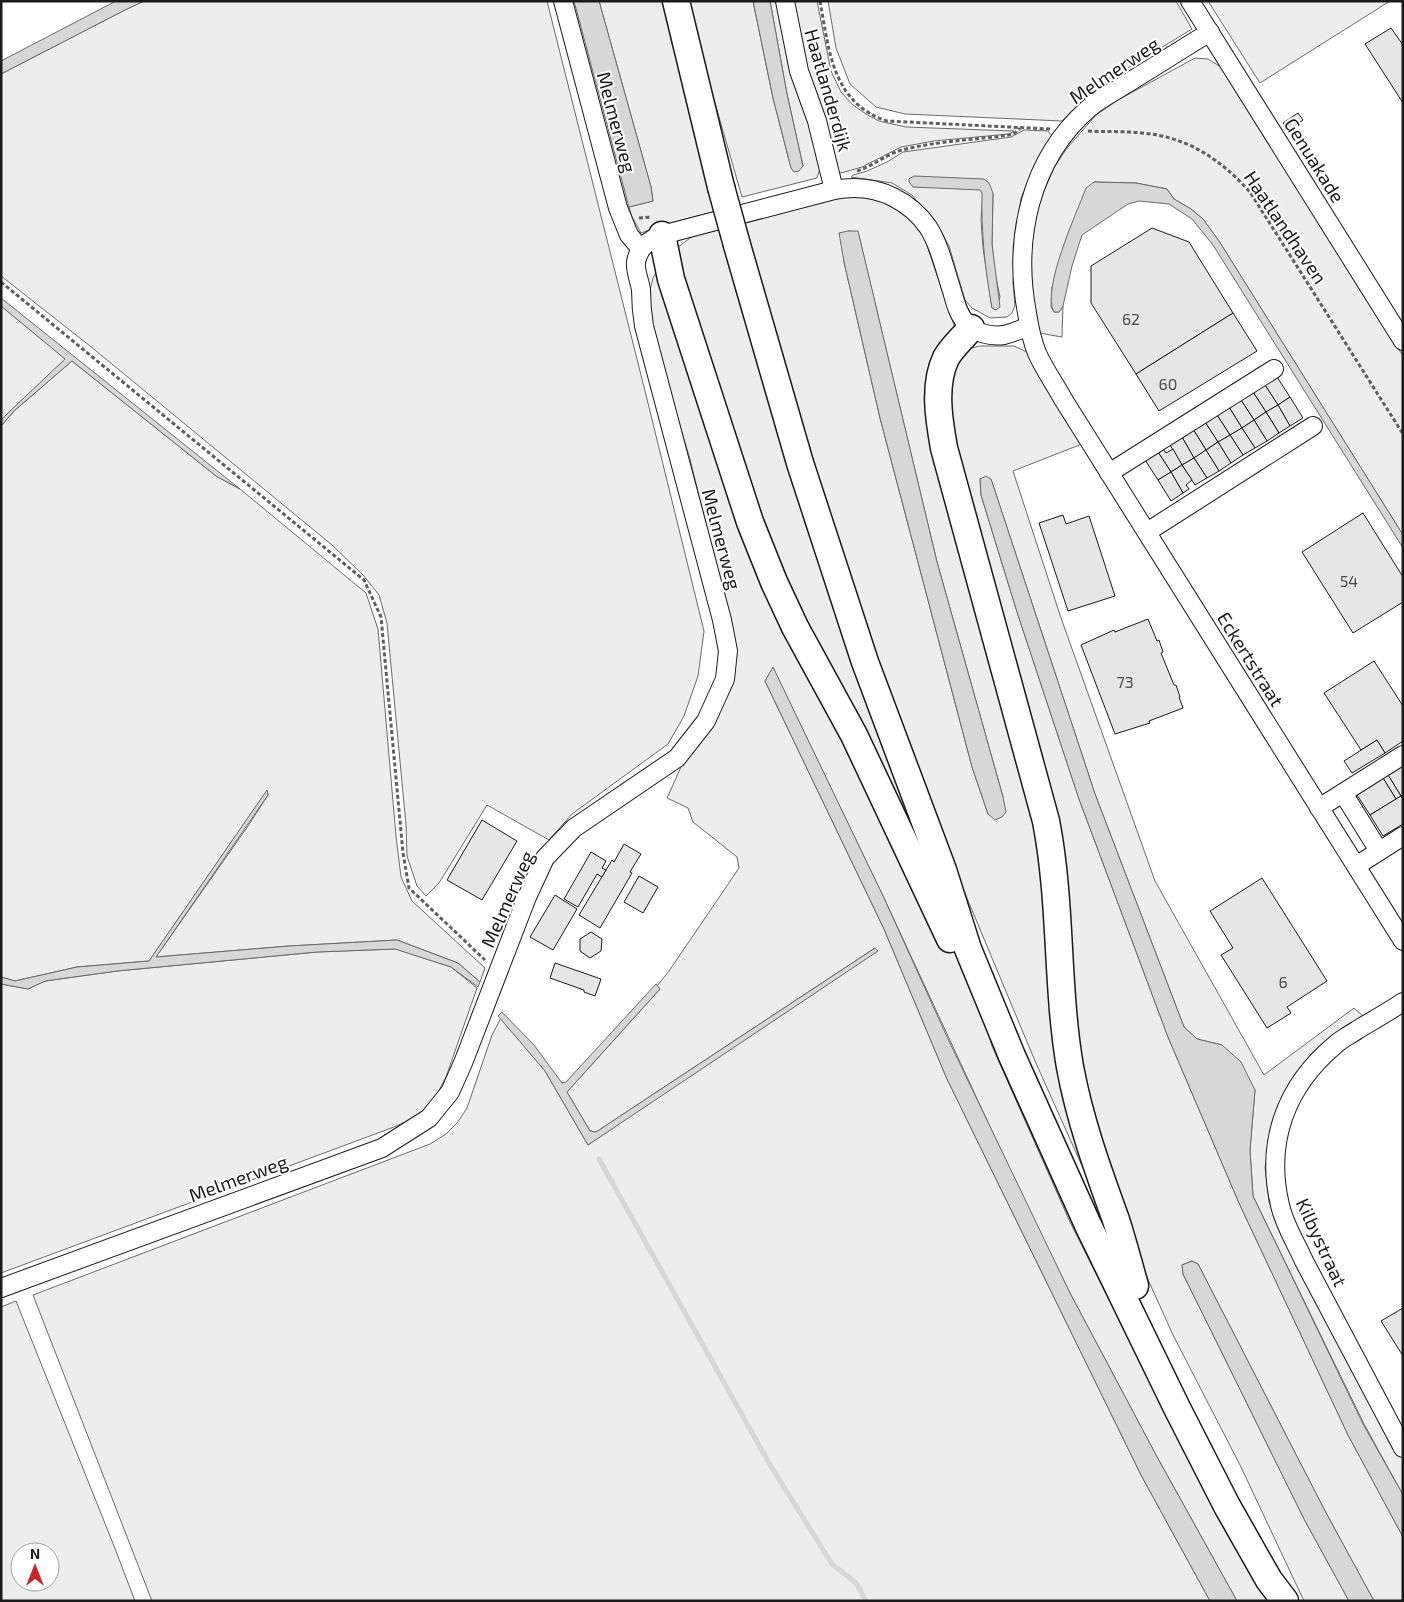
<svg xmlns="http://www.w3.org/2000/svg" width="1404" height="1602" viewBox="0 0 1404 1602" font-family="'Exo 2',sans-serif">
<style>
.built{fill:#ededed;stroke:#6a6a6a;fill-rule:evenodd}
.water{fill:#d7d7d7;stroke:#6a6a6a}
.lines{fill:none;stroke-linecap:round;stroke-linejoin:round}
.stream{stroke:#d7d7d7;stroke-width:5}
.building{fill:#e6e6e6;stroke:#1a1a1a}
.minor-casing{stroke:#1a1a1a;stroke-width:20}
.highway-casing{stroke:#1a1a1a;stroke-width:29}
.path{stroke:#5f5f5f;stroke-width:3;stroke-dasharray:4 2.5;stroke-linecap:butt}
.minor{stroke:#fff;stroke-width:18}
.highway{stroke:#fff;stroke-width:26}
.highway-bridge-casing{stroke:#1a1a1a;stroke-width:29;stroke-linecap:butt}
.highway-bridge{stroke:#fff;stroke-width:26}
.labels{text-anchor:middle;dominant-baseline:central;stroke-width:4;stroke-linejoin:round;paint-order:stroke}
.number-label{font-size:16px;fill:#4d4d4d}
.street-label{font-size:19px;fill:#1a1a1a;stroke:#fff}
</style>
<rect width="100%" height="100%" fill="#fff"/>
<g class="built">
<path d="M144 1H547L645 391 704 631 698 676 684 716 668 744 572 814 549 840 487 805 439 883 426 896 417 886 407 856 406 825 387 623 379 595 363 575 332 545 90 346 1 276V74L125 10Z"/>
<path d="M599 1H664L717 211 666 224 641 233 632 217 629 207 653 201 651 187Z"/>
<path d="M689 1H753L773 98 791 168 794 172 803 166 787 94 770 1H781L798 82 820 168 817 178 742 197 700 51Z"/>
<path d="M793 1H817L831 71 841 92 853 105 866 114 879 121 906 127 1014 131 1009 134 934 141 901 147 862 167 841 173 836 170 805 71Z"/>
<path d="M828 1H1176L1192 29 1095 88 1062 121 905 114 876 107 850 84 836 48Z"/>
<path d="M1208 1H1390L1260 83Z"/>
<path d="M1195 58 1208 59 1221 67 1403 356V535L1219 241 1203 219 1191 209 1174 199 1167 189 1136 183 1094 182 1052 287 1051 307 1054 312H1059L1063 306 1062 337 1039 333 1034 313 1030 249 1038 207 1046 186 1055 166 1067 148 1096 115 1118 100Z"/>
<path d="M1024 130 1048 131 1052 136 1049 144 1033 170 1021 198 1016 236 1013 283 1015 305 1012 313 1007 317 990 318 972 308 965 300 949 246 941 231 912 195 892 183 851 177 853 175 867 171 887 162 903 152 1011 137ZM980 190 993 193 992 244 994 268 1000 297 996 310 992 308 983 248 981 220 983 193Z"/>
<path d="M858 195 893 204 914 222 924 237 956 331 938 359 1053 889 1109 1226 1035 1061 929 807 886 680 836 543 744 221 841 196ZM848 231 858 232 937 562 1003 797 988 814 972 767 880 418 844 262Z"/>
<path d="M721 227 969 965 992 1046 1070 1222 1147 1375 1274 1601H1237L1156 1455 1070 1293 1024 1200 884 898 773 668 765 681 884 929 947 1079 1141 1475 1210 1601H152L33 1295 430 1144 446 1134 457 1123 467 1108 492 1035 501 1018 545 1071 588 1145 875 948 596 1132 590 1131 567 1092 660 989 657 986 669 971 739 868 737 857 693 822 688 808 667 798 681 767 725 696 716 565 690 459 648 320 646 305 653 278 660 265 669 254 690 238 701 232Z"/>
<path d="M1 306 66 359 1 420Z"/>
<path d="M979 346H1014L1027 352 1034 363 1037 372 1058 403 1082 444 1013 471 1061 618 1155 881 1264 1075 1354 1008 1363 1016 1342 1028 1313 1052 1291 1082 1278 1106 1265 1167 1269 1202 1288 1245 1403 1454V1495L1364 1424 1253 1196 1250 1150 1255 1090 1222 1045 1197 1039 1184 1027 1095 794 991 479H980L981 495 1017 612 1079 799 1168 1037 1239 1203 1348 1435 1403 1537V1601H1374L1324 1509 1198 1264 1192 1261 1182 1265 1183 1274 1304 1519 1349 1601H1304L1240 1465 1173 1335 1123 1224 1073 1051 1066 903 959 485 944 388 965 350Z"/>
<path d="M72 361 216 476 240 489 366 593 378 629 396 836 401 877 412 901 485 968 480 982 458 963 397 940 289 946 156 957 248 826 268 795 267 791 149 961 77 967 15 981 1 977V426L14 411Z"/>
<path d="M396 949 451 967 477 988 446 1077 437 1094 418 1116 394 1127 1 1273V984L28 989 45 981 117 971 317 952Z"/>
<path d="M16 1301 114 1546 135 1601H1V1307ZM20 1552H50V1582H20Z"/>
</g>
<g class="water">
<path d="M116 1H144L125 10 1 74V61Z"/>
<path d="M574 1H599L651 187 653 201 629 207Z"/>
<path d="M753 1H770L787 94 803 166 799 171 794 172 791 168 773 98Z"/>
<path d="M914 176 984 179 989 183 993 193 992 244 1000 307 996 310 992 308C985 269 981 232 982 193L980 190 913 187 909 182V179Z"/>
<path d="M1094 182 1136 183 1167 189 1174 199 1191 209 1203 219 1219 241 1403 535V548L1213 245 1192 219 1169 204 1139 201 1128 204 1082 235 1072 266 1063 306 1059 312H1054C1041 290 1077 212 1086 188Z"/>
<path d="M848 231H858L937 562 1003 797 1006 812 1002 817 995 820 988 814 972 767 880 418 844 262 839 233Z"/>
<path d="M1 298 240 489 216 476 72 361 14 411 1 426V420L8 413 65 359 1 306Z"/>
<path d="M986 476 991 479 1095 794 1184 1027 1197 1039 1222 1045 1241 1062 1255 1090 1250 1150 1253 1196 1363 1424 1403 1495V1537L1348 1435 1239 1203 1168 1037 1079 799 1017 612 981 495 980 479Z"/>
<path d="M773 667 884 898 948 1039 1070 1293 1156 1455 1237 1601H1210L1141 1475 947 1079 884 929 765 681Z"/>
<path d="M267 790 268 795 156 957 289 946 397 940 458 963 480 982 478 987 451 967 395 949 317 952 117 971 45 981 28 989 1 984V977L15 981 77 967 149 961Z"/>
<path d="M875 948 878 951 588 1145 545 1071 498 1016 502 1012 534 1045 562 1083 566 1082 656 984 660 989 567 1092 590 1131 596 1132Z"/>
<path d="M1192 1261 1198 1264 1324 1509 1374 1601H1349L1304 1519 1183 1274 1182 1265Z"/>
</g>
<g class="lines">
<path class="stream" d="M599 1159 769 1463 832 1564 856 1583 866 1601"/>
</g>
<g class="building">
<path d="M1391 28 1403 45V103L1365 44Z"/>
<path d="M1298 113 1303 120 1288 130 1283 123Z"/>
<path d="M1152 228 1189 242 1233 313 1136 374 1091 303V266Z"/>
<path d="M1233 313 1257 351 1159 411 1136 374Z"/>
<path d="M1277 377 1290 397 1278 405 1265 385Z"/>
<path d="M1265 385 1278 405 1266 412 1253 392Z"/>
<path d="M1253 392 1266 412 1254 420 1241 400Z"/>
<path d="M1290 397 1303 418 1290 426 1278 405Z"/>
<path d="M1241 400 1254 420 1242 428 1229 407Z"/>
<path d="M1278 405 1290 426 1279 433 1266 412Z"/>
<path d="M1229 407 1242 428 1230 435 1217 415Z"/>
<path d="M1266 412 1279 433 1267 441 1254 420Z"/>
<path d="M1217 415 1230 435 1218 442 1205 422Z"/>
<path d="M1254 420 1267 441 1255 448 1242 428Z"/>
<path d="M1205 422 1218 442 1206 450 1193 429Z"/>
<path d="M1242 428 1255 448 1243 455 1230 435Z"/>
<path d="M1193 429 1206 450 1194 458 1182 437Z"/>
<path d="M1230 435 1243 455 1231 463 1218 442Z"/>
<path d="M1182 437 1194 458 1182 465 1170 445Z"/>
<path d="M1218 442 1231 463 1219 471 1206 450Z"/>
<path d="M1163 449 1166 453 1173 449 1182 465 1171 472 1158 452Z"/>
<path d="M1206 450 1219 471 1207 478 1194 458Z"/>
<path d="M1158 452 1171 472 1158 480 1145 460Z"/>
<path d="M1194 458 1207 478 1195 485 1182 465Z"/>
<path d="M1182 465 1192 480 1186 485 1189 489 1183 493 1171 472Z"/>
<path d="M1171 472 1183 493 1171 501 1158 480Z"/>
<path d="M1363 513 1403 577V602L1353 633 1302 552Z"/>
<path d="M1063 515 1066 524 1089 516 1115 596 1068 611 1039 523Z"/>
<path d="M1148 619 1157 641 1159 640 1163 652 1161 653 1174 685H1176L1180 697H1179L1183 708 1149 721 1150 723 1115 734 1081 645 1114 630 1115 632Z"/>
<path d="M1374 661 1403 706V741L1385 753 1377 740 1361 750 1324 693Z"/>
<path d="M1377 740 1385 753 1352 773 1344 761Z"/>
<path d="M1403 766V795L1401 796 1388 775Z"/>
<path d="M1388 775 1401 796 1396 799 1383 778Z"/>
<path d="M1383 778 1396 799 1370 815 1357 795Z"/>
<path d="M1401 796 1403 799V824L1383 836 1370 815Z"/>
<path d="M482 820 517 841 482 900 447 880Z"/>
<path d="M624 844 641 854 630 872 632 873 600 928 579 915 612 860 614 862Z"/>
<path d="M591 852 606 861 602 868 606 870 602 877 597 874 578 907 564 899Z"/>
<path d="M639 876 658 887 643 913 624 902Z"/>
<path d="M1262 878 1327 981 1287 1007 1291 1013 1267 1028 1221 955 1233 948 1210 911Z"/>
<path d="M555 895 577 909 553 950 530 937Z"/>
<path d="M591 932 602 939 601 951 590 958 580 951V939Z"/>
<path d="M555 963 601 979 595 996 584 992V990L550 978Z"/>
<path d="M1403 1308V1356L1381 1321Z"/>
</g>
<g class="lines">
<g class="minor-casing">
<g id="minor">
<path d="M563 1 618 208 629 235 641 249"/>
<path d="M785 1 799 71 817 121 834 190"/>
<path d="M1190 1 1403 341"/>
<path d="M1210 32C1182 49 1154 67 1126 84 1114 92 1099 99 1088 109 1030 160 1013 239 1027 313 1029 326 1032 341 1037 353 1044 369 1055 384 1063 399L1403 941"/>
<path d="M1109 473 1274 369"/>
<path d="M1147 532 1313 426"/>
<path d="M1343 793 1379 851"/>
<path d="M1319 808 1403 755"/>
<path d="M1356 866 1403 836"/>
<path d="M1403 1002C1388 1012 1372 1021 1357 1030 1350 1035 1341 1039 1335 1045 1286 1086 1265 1142 1280 1205 1284 1224 1296 1243 1304 1261L1403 1448"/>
<path d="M1 1288 382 1148 429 1118 450 1092 463 1063 527 897 545 858 574 828 677 758 706 721 725 679 728 651 722 620 644 326C642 314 641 302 641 290 640 281 635 272 636 262 638 248 650 239 662 235L834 190C854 186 875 188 893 197 907 204 919 214 928 227 940 246 945 270 952 291 955 302 958 314 966 323 975 333 991 337 1004 335 1013 333 1021 329 1029 326"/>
</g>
</g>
<g class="highway-casing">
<g id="highway">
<path d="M676 1 721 187"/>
<path d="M662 235 671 279 750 522 774 582 795 627 854 735 950 939"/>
<path d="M737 245 800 463 865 662 943 870 968 949 1012 1056 1088 1225 1177 1408 1227 1506 1269 1580 1285 1601"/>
<path d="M971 328C963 338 952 347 946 358 933 385 939 420 944 448L1046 821C1062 904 1056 985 1070 1067 1080 1121 1098 1170 1116 1220 1123 1242 1129 1264 1135 1286"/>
</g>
</g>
<g class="path">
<path d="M820 1C829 50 832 103 887 121L1050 129"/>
<path d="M1088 131C1106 132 1124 131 1142 133 1188 137 1220 159 1250 192L1403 434"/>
<path d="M857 171C873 166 887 154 902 150 937 141 974 140 1009 135L1015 133 1020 128"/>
<path d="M639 218 652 217"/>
<path d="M1 282 364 580 381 617 403 853 409 888 485 960"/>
</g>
<use href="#minor" class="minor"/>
<use href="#highway" class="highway"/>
<g class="highway-bridge-casing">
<path id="highway-bridge" d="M721 187 737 245"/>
</g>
<use href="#highway-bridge" class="highway-bridge"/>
</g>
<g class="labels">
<g class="number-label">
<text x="1131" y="318">62</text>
<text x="1168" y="383">60</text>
<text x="1349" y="580">54</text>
<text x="1125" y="681">73</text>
<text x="1283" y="981">6</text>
</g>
<g class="street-label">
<text transform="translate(1114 70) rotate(-34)">Melmerweg</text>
<text transform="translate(829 90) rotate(74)">Haatlanderdijk</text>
<text transform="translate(617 122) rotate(75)">Melmerweg</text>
<text transform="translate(1315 160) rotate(58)">Genuakade</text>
<text transform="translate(1286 227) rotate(56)">Haatlandhaven</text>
<text transform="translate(722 539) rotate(75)">Melmerweg</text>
<text transform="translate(1251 659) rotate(58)">Eckertstraat</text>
<text transform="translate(507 899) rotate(-66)">Melmerweg</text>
<text transform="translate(238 1178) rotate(-20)">Melmerweg</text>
<text transform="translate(1322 1242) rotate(65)">Kilbystraat</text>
</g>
</g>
<rect width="1404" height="1602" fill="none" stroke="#1a1a1a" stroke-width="5"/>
<g transform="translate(35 1567)"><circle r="24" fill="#ffffff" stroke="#a3a3a3"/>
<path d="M0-4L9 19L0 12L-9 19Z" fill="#c62828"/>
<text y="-8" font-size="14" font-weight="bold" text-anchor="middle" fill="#1a1a1a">N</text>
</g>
</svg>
